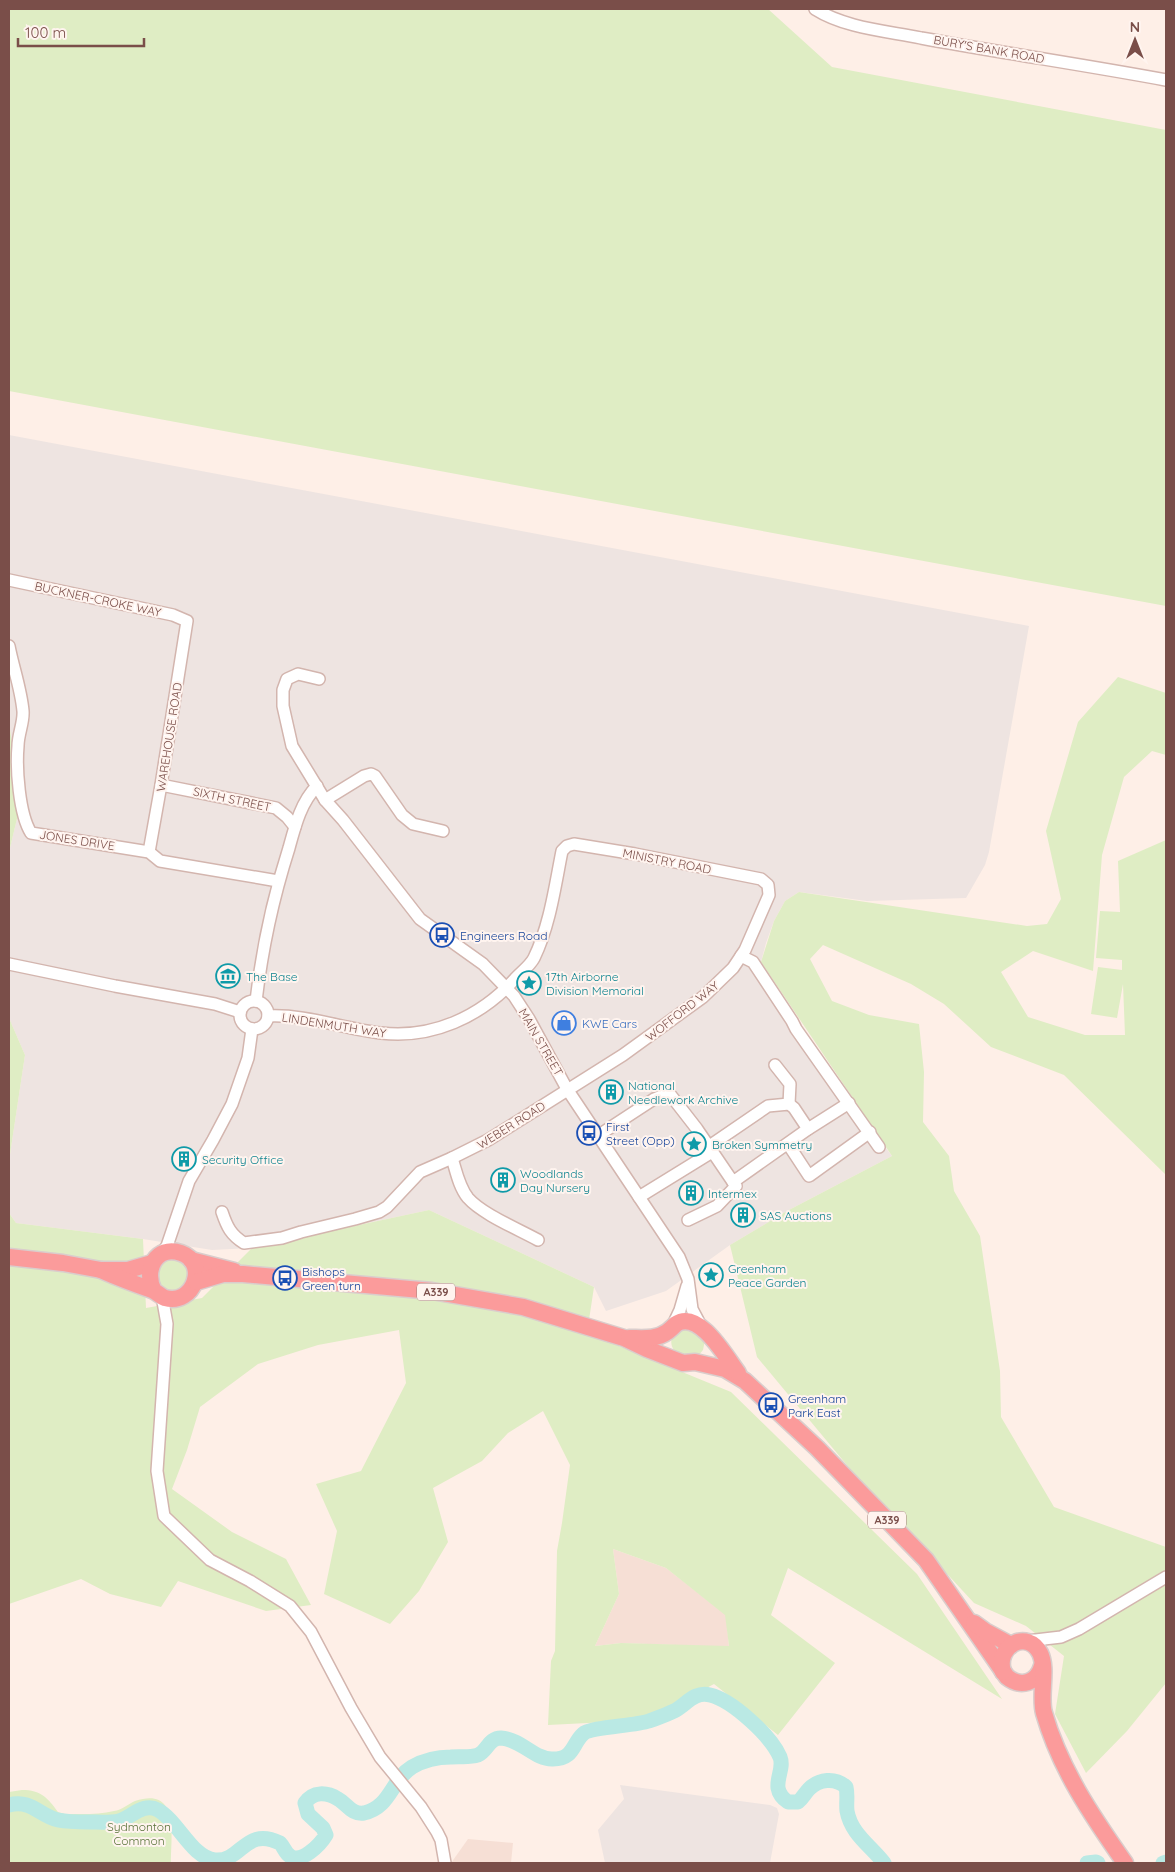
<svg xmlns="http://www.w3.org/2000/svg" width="1175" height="1872" viewBox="0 0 1175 1872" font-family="Quicksand,sans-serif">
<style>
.residential{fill:#f6dfd5}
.industrial{fill:#eee4e1}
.green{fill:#dfedc4;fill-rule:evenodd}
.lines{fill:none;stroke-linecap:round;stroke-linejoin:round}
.river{stroke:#bae9e4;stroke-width:15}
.minor-casing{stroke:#d3b5ae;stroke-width:14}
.highway-casing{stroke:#dacdcc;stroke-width:19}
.minor{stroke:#fff;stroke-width:11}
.highway{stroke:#fb9b9b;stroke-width:16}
.labels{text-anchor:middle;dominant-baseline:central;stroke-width:4;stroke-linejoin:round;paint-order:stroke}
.shield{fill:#fff4ef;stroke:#a2807b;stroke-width:1}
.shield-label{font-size:11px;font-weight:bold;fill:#7a4e49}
.street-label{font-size:12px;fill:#7a4e49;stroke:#fff4ef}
.transit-label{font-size:12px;fill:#164399;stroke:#fff4ef;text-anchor:start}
.culture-label{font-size:12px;fill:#0d838f;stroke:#fff4ef;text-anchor:start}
.shop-label{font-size:12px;fill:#366cbe;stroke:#fff4ef;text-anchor:start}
.park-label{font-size:12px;fill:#5a743b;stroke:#fff4ef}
</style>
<rect width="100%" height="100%" fill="#feefe7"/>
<g class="residential">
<path d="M613 1549 666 1568 726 1615 729 1647 621 1643 595 1646 619 1594Z"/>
<path d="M468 1839 513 1843 511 1863H451Z"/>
</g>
<g class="industrial">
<path d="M9 435 1029 626 989 852 985 865 966 898 867 901 799 892 785 901 774 921 766 943 761 962 792 1011 796 1029 892 1156 787 1211 730 1245 666 1291 606 1311 594 1287 429 1210 252 1248 212 1250 143 1239 16 1223 9 1213V1161L25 1055 9 1018V852L21 802 9 723Z"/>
<path d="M620 1785 770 1805 777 1808 779 1814 770 1863H605L598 1830 624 1799Z"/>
</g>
<g class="green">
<path d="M9 9H768L832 67 1166 130V606L9 391Z"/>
<path d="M1118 677 1166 693V755L1152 751 1124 777 1102 855 1093 971 1033 951 1001 972 1028 1017 1085 1035H1125L1123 984 1117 1018 1091 1014 1098 967 1122 970V960L1096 958 1100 911 1120 912 1118 861 1166 840V1175L1064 1075 991 1047 944 1004 911 984 823 945 810 959 832 1001 869 1015 919 1024 924 1072 923 1122 949 1156 954 1191 980 1236 1000 1371 1001 1417 1054 1507 1166 1547V1683L1127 1731 1086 1773 1055 1714 1064 1656 1026 1626 974 1603 851 1470 757 1357 730 1245 787 1211 892 1156 761 962 774 921 785 901 799 892 1027 926 1047 924 1061 899 1046 831 1078 722Z"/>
<path d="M9 723 21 802 9 852Z"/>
<path d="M9 1018 25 1055 9 1161Z"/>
<path d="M429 1210 594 1287 587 1333 731 1392 917 1574 1002 1699 788 1568 771 1615 835 1663 778 1735 714 1684 647 1720 548 1725 551 1661 555 1651 557 1551 562 1523 570 1465 543 1411 508 1433 482 1461 433 1488 448 1542 419 1591 390 1624 324 1594 337 1531 316 1484 361 1471 406 1383 399 1330 318 1345 258 1364 200 1407 187 1450 172 1489 232 1532 286 1559 311 1605 266 1611 178 1581 161 1607 110 1594 81 1579 9 1604V1213L16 1223 143 1239 146 1308 202 1298 252 1248ZM613 1549 666 1568 725 1615 729 1646 621 1643 595 1646 619 1594Z"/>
<path d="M162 1258 184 1260 191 1276 178 1292 159 1289 156 1263Z"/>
<path d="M690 1326 705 1340 703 1350 697 1357 677 1355C664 1338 675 1332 690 1326Z"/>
<path d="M22 1790C41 1790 48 1798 58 1812L65 1814C81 1814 99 1815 114 1811 122 1810 128 1804 135 1801 180 1786 171 1836 171 1863H9V1792Z"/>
</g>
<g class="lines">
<g class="river">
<path d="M9 1805C32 1799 39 1816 58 1820 68 1822 79 1822 89 1822 98 1822 110 1823 119 1821 132 1817 143 1802 158 1810 178 1821 192 1858 215 1860 242 1862 245 1826 280 1843 284 1847 285 1853 290 1856 301 1864 320 1845 326 1835L323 1828 308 1814 305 1803C313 1791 327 1792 338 1799 347 1804 352 1815 364 1813 391 1807 391 1780 412 1767 424 1760 437 1757 451 1757 460 1756 469 1758 478 1755 487 1751 489 1738 501 1738 521 1739 535 1760 553 1759 574 1759 572 1744 583 1734 590 1727 634 1726 649 1721 657 1718 666 1715 674 1711 686 1705 694 1691 710 1695 732 1700 771 1736 780 1757 786 1772 767 1787 788 1802H798C803 1798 805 1793 809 1789 819 1779 835 1777 846 1787 848 1795 846 1803 847 1811 851 1834 871 1846 884 1863"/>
<path d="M1087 1863 1096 1862 1098 1863"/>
<path d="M1163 1863 1166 1862"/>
</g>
<g class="minor-casing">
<g id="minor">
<path d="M815 9C845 28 887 31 921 38 1003 53 1085 65 1166 80"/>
<path d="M9 580 173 615 187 621 161 785 149 852"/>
<path d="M9 646C13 667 21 689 23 711 24 722 18 734 18 746 16 768 19 814 31 833L149 852 160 861 278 881"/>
<path d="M319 679 298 674 287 679 283 690V706L292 746 325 800 343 820 420 919 483 964 514 996 529 1019 567 1089 679 1257 688 1279 692 1309 701 1326"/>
<path d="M161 785 276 808 287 817 295 827"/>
<path d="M325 800 364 776 371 774 375 776 402 815 413 824 443 831"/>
<path d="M741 956 753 962 792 1021 796 1029 879 1147"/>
<path d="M9 964 115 986 215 1004 240 1012"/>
<path d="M256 1001C262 949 273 898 289 848 295 826 301 802 317 786"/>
<circle cx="254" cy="1015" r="14"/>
<path d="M775 1065 790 1084 789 1104"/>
<path d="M599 1135 654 1099 669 1093 697 1129 733 1182 808 1129 849 1103"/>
<path d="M788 1144 809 1176 870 1132"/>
<path d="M708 1147 768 1106 789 1104 794 1108 808 1129"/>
<path d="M452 1158C456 1171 459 1187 468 1198 482 1214 518 1229 538 1240"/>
<path d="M639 1197 712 1152"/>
<path d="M222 1212C227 1227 231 1235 244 1243L282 1238 301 1232 355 1219 379 1212 387 1207 420 1172 452 1158 488 1140 623 1055 703 997 733 968 745 950 769 895 768 885 761 879 635 854 574 844 567 846 562 851C555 886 550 925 534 958 530 966 520 973 514 980 480 1017 432 1039 381 1033 344 1029 306 1014 268 1016"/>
<path d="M688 1220 717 1206 736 1186 733 1182"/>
<path d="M161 1254 167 1246 189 1181 213 1140 232 1104 248 1058 252 1029"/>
<path d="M162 1296 167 1324 157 1471 164 1516 210 1560 250 1581 290 1606 311 1632 351 1708 380 1757 421 1807 437 1832 441 1840 445 1863"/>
<path d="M672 1327 680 1310 687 1286"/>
<path d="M1027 1641 1061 1637 1079 1629 1166 1577"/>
</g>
</g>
<g class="highway-casing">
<g id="highway">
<path d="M9 1257 63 1263 101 1270H128L152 1263"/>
<path d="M191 1260 234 1271"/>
<path d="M101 1270C118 1278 135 1284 152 1290 157 1292 160 1296 165 1298 194 1306 209 1263 181 1253 156 1244 143 1271 154 1291"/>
<path d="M196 1282 223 1274H243L432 1291 523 1307 624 1338 647 1349 683 1363 695 1362 725 1369 745 1381 817 1448 926 1560 1007 1677C1021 1688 1037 1683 1042 1666"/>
<path d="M629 1338C642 1338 656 1340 667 1332 670 1330 673 1327 676 1324 699 1309 726 1357 738 1373"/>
<path d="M974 1623 985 1631 1011 1645"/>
<path d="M1003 1672C995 1645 1028 1629 1040 1653 1048 1669 1039 1696 1044 1713 1060 1769 1092 1816 1125 1863"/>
</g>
</g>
<use href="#minor" class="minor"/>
<use href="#highway" class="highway"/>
</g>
<defs>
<g id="bus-ring" transform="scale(1.25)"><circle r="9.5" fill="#fff4ef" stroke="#1a4fb4" stroke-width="1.5"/><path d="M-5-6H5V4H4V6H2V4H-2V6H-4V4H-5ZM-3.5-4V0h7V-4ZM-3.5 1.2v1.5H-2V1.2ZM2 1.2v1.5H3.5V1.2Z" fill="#1a4fb4"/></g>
<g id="museum-ring" transform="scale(1.25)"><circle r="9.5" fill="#fff4ef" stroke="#0f9aa8" stroke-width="1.5"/><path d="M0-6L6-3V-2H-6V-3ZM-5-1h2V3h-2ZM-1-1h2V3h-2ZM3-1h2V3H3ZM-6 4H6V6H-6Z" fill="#0f9aa8"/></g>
<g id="sight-ring" transform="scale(1.25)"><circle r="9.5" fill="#fff4ef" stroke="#0f9aa8" stroke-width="1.5"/><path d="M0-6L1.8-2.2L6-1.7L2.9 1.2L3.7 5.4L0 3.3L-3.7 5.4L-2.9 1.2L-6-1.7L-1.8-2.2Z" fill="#0f9aa8"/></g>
<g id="shop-ring" transform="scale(1.25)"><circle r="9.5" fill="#fff4ef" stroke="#3f7fe0" stroke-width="1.5"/><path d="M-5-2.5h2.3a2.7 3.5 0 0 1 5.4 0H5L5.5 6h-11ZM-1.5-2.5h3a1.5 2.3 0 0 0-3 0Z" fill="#3f7fe0"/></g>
<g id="building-ring" transform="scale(1.25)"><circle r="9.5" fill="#fff4ef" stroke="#0f9aa8" stroke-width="1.5"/><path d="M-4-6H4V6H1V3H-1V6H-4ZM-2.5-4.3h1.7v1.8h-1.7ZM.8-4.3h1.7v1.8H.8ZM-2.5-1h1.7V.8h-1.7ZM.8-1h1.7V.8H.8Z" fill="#0f9aa8"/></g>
</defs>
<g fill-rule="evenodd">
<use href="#bus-ring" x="442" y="935"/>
<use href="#museum-ring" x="228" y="976"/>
<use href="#sight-ring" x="529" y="983"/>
<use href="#shop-ring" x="564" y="1023"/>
<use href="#building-ring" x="611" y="1092"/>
<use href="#bus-ring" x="589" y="1133"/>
<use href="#sight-ring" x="694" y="1144"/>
<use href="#building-ring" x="184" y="1159"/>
<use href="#building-ring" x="503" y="1180"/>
<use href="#building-ring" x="691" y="1193"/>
<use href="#building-ring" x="743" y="1215"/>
<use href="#sight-ring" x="711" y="1275"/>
<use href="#bus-ring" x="285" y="1278"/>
<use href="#bus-ring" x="771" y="1405"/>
</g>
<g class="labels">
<g class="shield">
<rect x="417" y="1283.5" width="38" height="17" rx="4"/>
<rect x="868" y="1511.5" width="38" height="17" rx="4"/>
</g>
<g class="shield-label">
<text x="436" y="1292">A339</text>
<text x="887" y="1520">A339</text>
</g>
<g class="street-label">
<text transform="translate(989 49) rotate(10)">BURY'S BANK ROAD</text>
<text transform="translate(98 599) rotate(12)">BUCKNER-CROKE WAY</text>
<text transform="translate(169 737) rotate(-81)">WAREHOUSE ROAD</text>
<text transform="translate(232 799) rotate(12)">SIXTH STREET</text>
<text transform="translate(77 840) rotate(9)">JONES DRIVE</text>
<text transform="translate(667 861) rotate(11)">MINISTRY ROAD</text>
<text transform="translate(682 1011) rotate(-38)">WOFFORD WAY</text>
<text transform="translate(334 1025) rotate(9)">LINDENMUTH WAY</text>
<text transform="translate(541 1042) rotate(60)">MAIN STREET</text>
<text transform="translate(511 1125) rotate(-32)">WEBER ROAD</text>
</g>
<g class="transit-label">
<text x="460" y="935">Engineers Road</text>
<text x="606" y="1126">First<tspan x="606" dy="14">Street (Opp)</tspan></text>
<text x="302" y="1271">Bishops<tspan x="302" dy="14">Green turn</tspan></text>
<text x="788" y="1398">Greenham<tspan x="788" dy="14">Park East</tspan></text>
</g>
<g class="culture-label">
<text x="246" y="976">The Base</text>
<text x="546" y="976">17th Airborne<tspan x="546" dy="14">Division Memorial</tspan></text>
<text x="628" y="1085">National<tspan x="628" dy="14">Needlework Archive</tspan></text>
<text x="712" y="1144">Broken Symmetry</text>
<text x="202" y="1159">Security Office</text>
<text x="520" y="1173">Woodlands<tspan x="520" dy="14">Day Nursery</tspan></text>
<text x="708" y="1193">Intermex</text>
<text x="760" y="1215">SAS Auctions</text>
<text x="728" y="1268">Greenham<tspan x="728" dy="14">Peace Garden</tspan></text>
</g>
<g class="shop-label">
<text x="582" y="1023">KWE Cars</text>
</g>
<g class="park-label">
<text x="139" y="1826">Sydmonton<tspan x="139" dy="14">Common</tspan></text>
</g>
</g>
<rect width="1175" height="1872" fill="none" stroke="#7a4e49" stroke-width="20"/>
<g transform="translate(1135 40)" stroke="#fff4ef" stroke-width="4" paint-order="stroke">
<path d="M0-4L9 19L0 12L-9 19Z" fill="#7a4e49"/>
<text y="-8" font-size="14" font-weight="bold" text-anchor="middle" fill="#7a4e49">N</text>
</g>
<path d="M18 38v8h126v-8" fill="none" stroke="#7a4e49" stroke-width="2.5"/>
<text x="25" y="38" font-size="15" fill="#7a4e49" stroke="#fff4ef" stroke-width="4" paint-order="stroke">100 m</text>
</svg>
